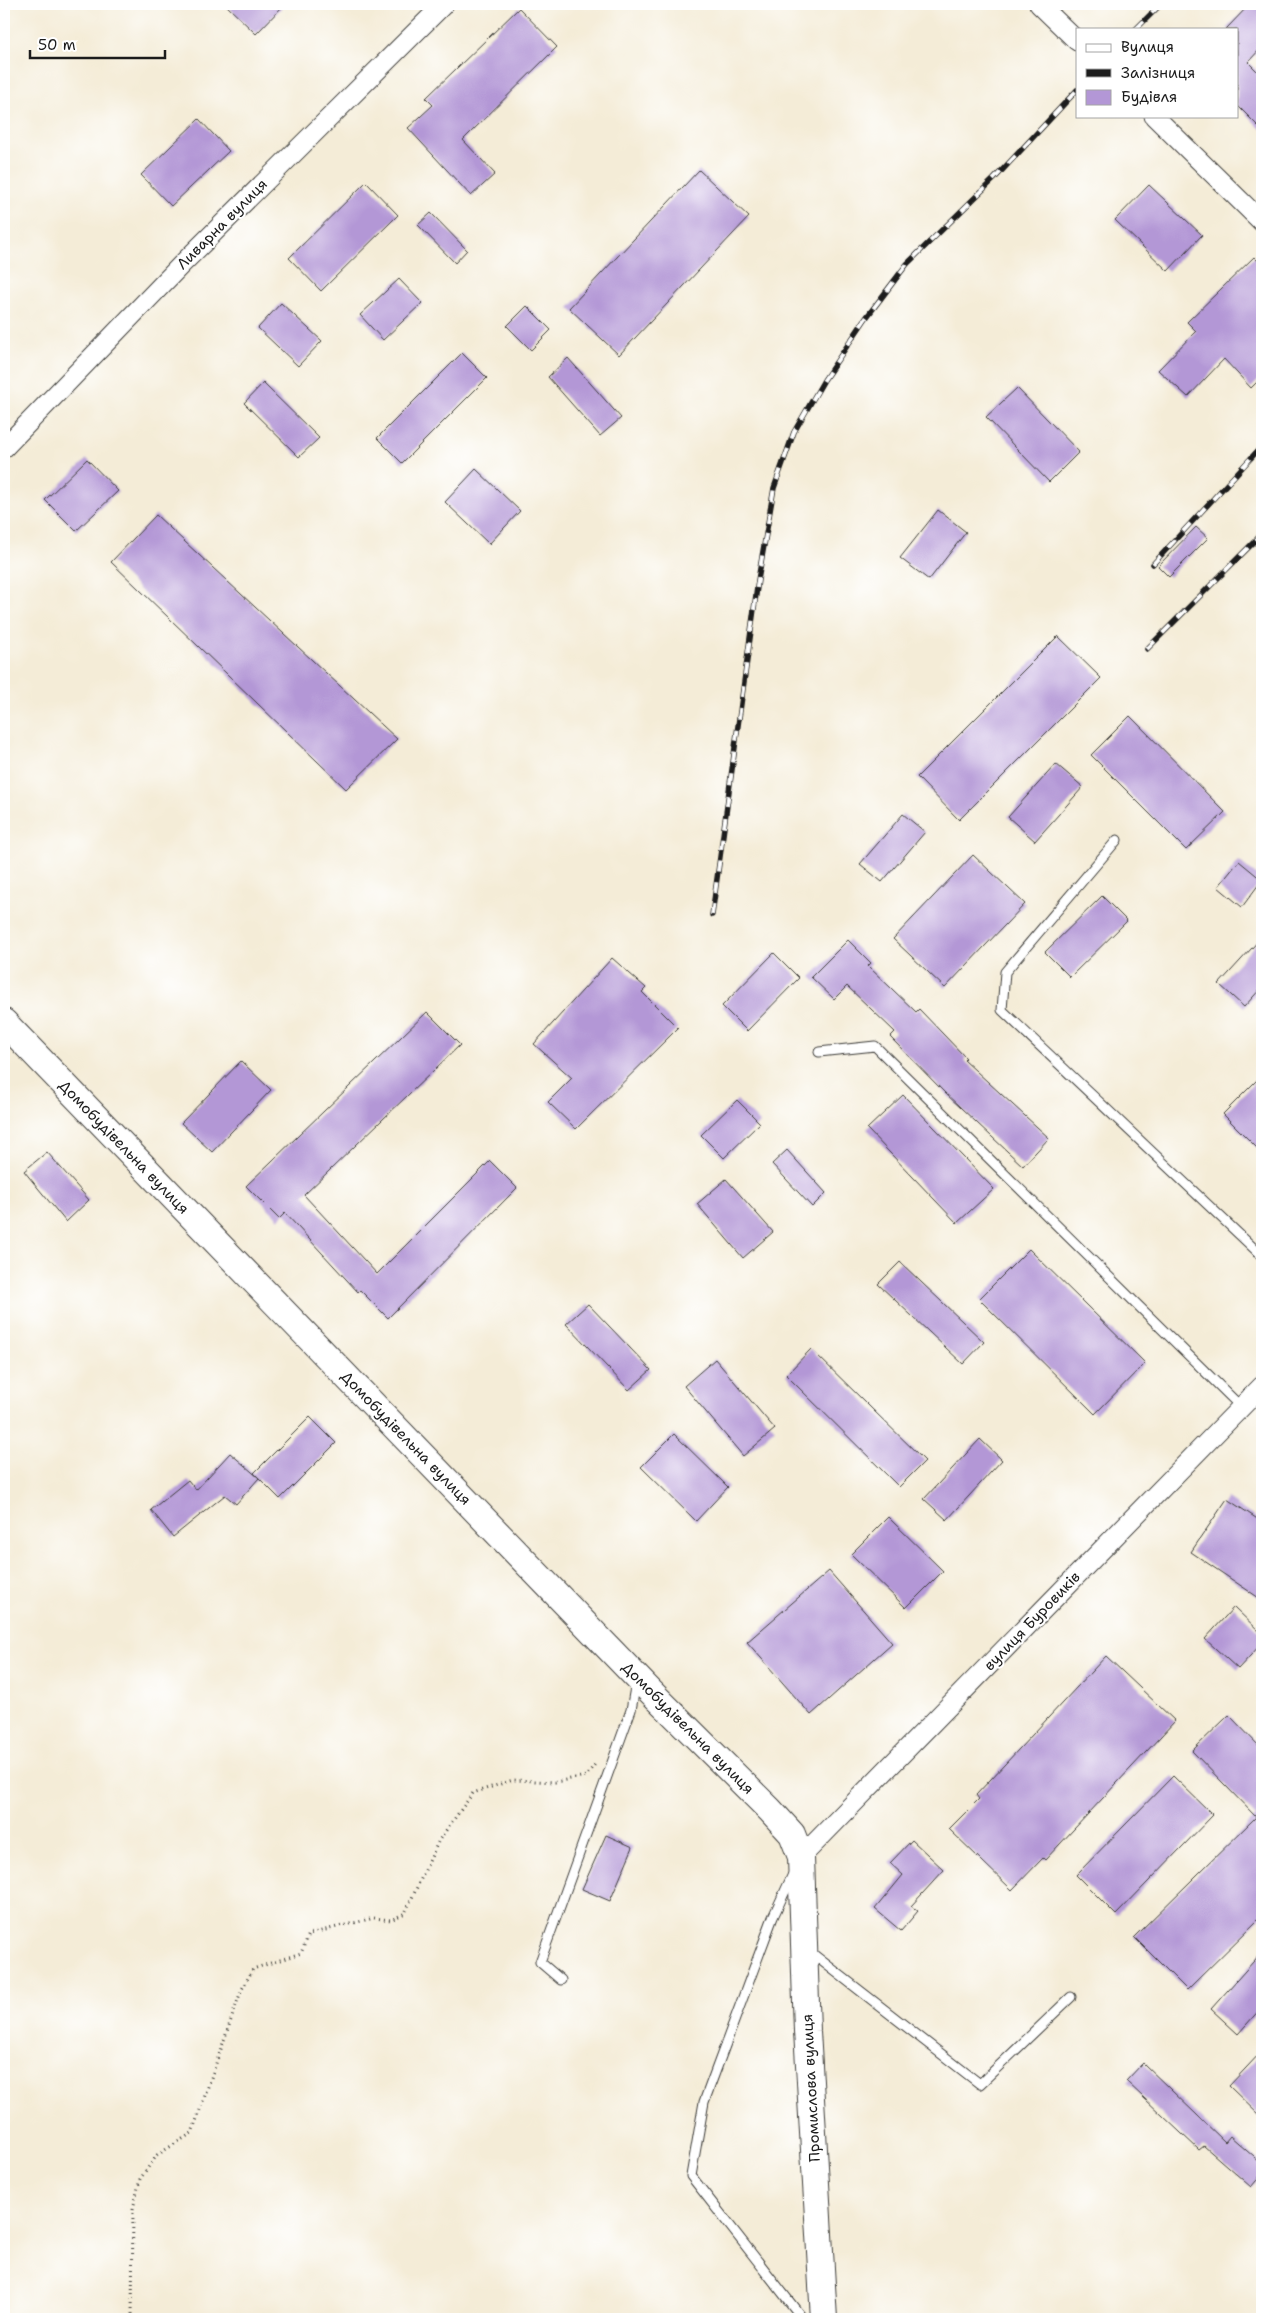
<svg xmlns="http://www.w3.org/2000/svg" width="1266" height="2323" viewBox="0 0 1266 2323" font-family="'Shantell Sans',sans-serif">
<style>
.building{fill:#b397d6}
.lines{fill:none;stroke-linecap:round;stroke-linejoin:round}
.lane-casing{stroke:#3c3b38;stroke-width:11}
.street-casing{stroke:#3c3b38;stroke-width:21}
.secondary-casing{stroke:#3c3b38;stroke-width:28}
.path{stroke:#3c3b38;stroke-width:3;stroke-dasharray:1 4;stroke-linecap:butt}
.lane{stroke:#fff;stroke-width:9}
.street{stroke:#fff;stroke-width:19}
.secondary{stroke:#fff;stroke-width:26}
.rail-casing{stroke:#1c1c1c;stroke-width:5.5}
.rail{stroke:#fff;stroke-width:4;stroke-dasharray:11;stroke-linecap:butt}
.labels{text-anchor:middle;dominant-baseline:central;stroke-width:4;stroke-linejoin:round;paint-order:stroke}
.street-label{font-size:15px;fill:#1c1c1c;stroke:#fff}
</style>
<rect width="100%" height="100%" fill="#fff"/>
<filter id="ink" filterUnits="userSpaceOnUse"><feTurbulence type="fractalNoise" baseFrequency=".02" numOctaves="2"/><feDisplacementMap in="SourceGraphic" scale="10" xChannelSelector="R" yChannelSelector="G"/><feConvolveMatrix kernelMatrix="1 2 1 2 8 2 1 2 1" color-interpolation-filters="sRGB"/></filter>
<filter id="wash" filterUnits="userSpaceOnUse"><feTurbulence type="fractalNoise" baseFrequency=".0096" numOctaves="4" result="noise"/><feDisplacementMap in="SourceGraphic" scale="20" xChannelSelector="R" yChannelSelector="G"/><feGaussianBlur stdDeviation="1.12" result="paint"/><feColorMatrix in="noise" values="0 0 0 0 0 0 0 0 0 0 0 0 0 0 0 0 0 1.4 0 .05"/><feComposite in="paint" operator="in"/></filter>
<g filter="url(#wash)">
<rect width="100%" height="100%" fill="#f4ecd7"/>
<g id="blocks">
<g class="building">
<path d="M225 4H285L256 34Z"/>
<path d="M1250 4H1262V47L1248 62 1262 76V130L1237 105V29H1226Z"/>
<path d="M519 8 557 47 463 140 495 174 471 196 408 128 433 105 426 98Z"/>
<path d="M199 119 229 151 171 206 141 175Z"/>
<path d="M699 170 749 217 619 355 569 308Z"/>
<path d="M366 182 398 215 321 291 289 258Z"/>
<path d="M1149 185 1202 235 1168 271 1115 220Z"/>
<path d="M431 213 467 250 455 263 418 225Z"/>
<path d="M1254 257 1262 265V377L1251 388 1224 359 1188 397 1158 370 1196 331 1187 322Z"/>
<path d="M399 279 422 303 383 340 360 315Z"/>
<path d="M281 303 322 341 298 366 258 328Z"/>
<path d="M527 306 551 330 531 350 507 326Z"/>
<path d="M462 353 487 378 402 463 377 438Z"/>
<path d="M568 358 621 418 600 436 548 377Z"/>
<path d="M263 383 319 438 299 457 244 403Z"/>
<path d="M1017 388 1079 452 1049 482 986 417Z"/>
<path d="M87 459 118 491 76 531 45 500Z"/>
<path d="M476 469 520 511 489 544 445 502Z"/>
<path d="M938 510 966 532 929 580 900 558Z"/>
<path d="M156 515 397 739 346 789 111 562Z"/>
<path d="M1196 527 1208 538 1169 577 1158 566Z"/>
<path d="M1058 636 1101 678 959 820 917 777Z"/>
<path d="M1130 716 1225 812 1186 850 1091 755Z"/>
<path d="M1056 764 1083 787 1035 841 1008 817Z"/>
<path d="M903 814 925 832 882 882 860 864Z"/>
<path d="M973 855 1025 904 945 988 893 939Z"/>
<path d="M1239 861 1262 880 1242 907 1218 887Z"/>
<path d="M1102 896 1127 921 1070 977 1045 952Z"/>
<path d="M1262 937V987L1244 1007 1219 984Z"/>
<path d="M848 940 871 963 868 966 916 1012 919 1009 966 1058 964 1060 1049 1138 1023 1166 945 1093 890 1037 895 1032 847 986 834 999 811 977Z"/>
<path d="M774 953 799 978 747 1031 722 1006Z"/>
<path d="M612 958 646 988 642 992 678 1028 576 1129 548 1102 572 1078 534 1044Z"/>
<path d="M427 1012 460 1045 304 1195 377 1274 490 1161 517 1188 388 1318 360 1290 358 1292 285 1213 279 1219 246 1186Z"/>
<path d="M241 1061 271 1090 212 1152 181 1123Z"/>
<path d="M1262 1075V1153L1223 1114Z"/>
<path d="M903 1095 994 1189 957 1223 867 1129Z"/>
<path d="M737 1100 760 1123 724 1158 701 1135Z"/>
<path d="M787 1150 826 1193 812 1207 772 1164Z"/>
<path d="M47 1152 89 1200 66 1222 24 1171Z"/>
<path d="M726 1179 773 1232 743 1258 697 1204Z"/>
<path d="M1029 1249 1145 1363 1095 1414 979 1299Z"/>
<path d="M900 1262 984 1342 963 1364 878 1284Z"/>
<path d="M588 1304 651 1370 629 1390 566 1324Z"/>
<path d="M811 1349 925 1461 899 1487 786 1375Z"/>
<path d="M715 1359 775 1429 743 1456 684 1386Z"/>
<path d="M310 1417 336 1443 280 1499 254 1473Z"/>
<path d="M674 1434 728 1487 696 1521 641 1467Z"/>
<path d="M980 1439 1002 1460 947 1520 924 1499Z"/>
<path d="M230 1453 259 1478 236 1504 225 1495 173 1537 151 1510 188 1480 196 1490Z"/>
<path d="M1227 1499 1262 1522V1600L1191 1552Z"/>
<path d="M888 1517 943 1571 906 1608 851 1554Z"/>
<path d="M829 1571 892 1643 811 1715 747 1642Z"/>
<path d="M1234 1607 1262 1634V1643L1238 1669 1205 1639Z"/>
<path d="M1106 1656 1175 1721 1045 1860 1043 1858 1012 1890 949 1829 979 1799 976 1795Z"/>
<path d="M1229 1715 1262 1749V1916L1187 1990 1134 1937 1256 1817 1192 1751Z"/>
<path d="M1173 1776 1213 1815 1116 1915 1076 1875Z"/>
<path d="M606 1835 633 1847 610 1901 582 1889Z"/>
<path d="M912 1840 944 1870 911 1906 918 1911 901 1931 875 1909 903 1875 890 1863Z"/>
<path d="M1262 1952V2007L1238 2034 1211 2009Z"/>
<path d="M1262 2051V2118L1229 2086Z"/>
<path d="M1143 2063 1225 2142 1230 2136 1262 2164V2174L1251 2187 1204 2146 1199 2150 1126 2081Z"/>
</g>
</g>
</g>
<g filter="url(#ink)">
<use href="#blocks" fill-opacity="0" stroke="#3c3b38" stroke-width="1"/>
<g class="lines">
<g class="lane-casing">
<g id="lane">
<path d="M1117 840 1005 972 1002 1010 1262 1256"/>
<path d="M819 1052 875 1046 1241 1407"/>
<path d="M793 1874 773 1917 704 2102 691 2176 803 2319"/>
<path d="M809 1951 980 2084 1071 1997"/>
<path d="M561 1980 540 1962 631 1710 636 1682"/>
</g>
</g>
<g class="street-casing">
<g id="street">
<path d="M1039 4 1077 41"/>
<path d="M1154 116 1262 222"/>
<path d="M4 448 182 264 444 4"/>
<path d="M801 1857 1262 1386"/>
</g>
</g>
<g class="secondary-casing">
<path id="secondary" d="M4 1022 649 1690 770 1810 792 1834 801 1857 807 2031 824 2319"/>
</g>
<path class="path" d="M132 2319 133 2209 140 2179 157 2155 192 2133 241 1991 253 1969 301 1953 309 1934 374 1918 391 1920 405 1913 439 1840 473 1793 513 1780 555 1782 586 1776 596 1763"/>
<use href="#lane" class="lane"/>
<use href="#street" class="street"/>
<use href="#secondary" class="secondary"/>
<g class="rail-casing">
<g id="rail">
<path d="M1136 29 1161 4"/>
<path d="M1153 564 1262 446"/>
<path d="M1147 649 1262 534"/>
<path d="M712 915 758 580 774 488 794 432 824 380 866 318 907 264 994 179 1077 90"/>
</g>
</g>
<use href="#rail" class="rail"/>
</g>
</g>
<g class="labels">
<g class="street-label">
<text transform="translate(222 224) rotate(-45)">Ливарна вулиця</text>
<text transform="translate(124 1147) rotate(46)">Домобудівельна вулиця</text>
<text transform="translate(406 1438) rotate(46)">Домобудівельна вулиця</text>
<text transform="translate(1032 1621) rotate(-46)">вулиця Буровиків</text>
<text transform="translate(688 1728) rotate(45)">Домобудівельна вулиця</text>
<text transform="translate(811 2088) rotate(-93)">Промислова вулиця</text>
</g>
</g>
<rect width="1266" height="2323" fill="none" stroke="#fff" stroke-width="20"/>
<rect x="1076" y="28" width="162" height="90" fill="#ffffff" stroke="#a4a4a4"/>
<rect x="1086" y="44" width="25" height="8" fill="#ffffff" stroke="#a4a4a4"/>
<text x="1121" y="52" font-size="15" fill="#1c1c1c">Вулиця</text>
<rect x="1086" y="69" width="25" height="8" fill="#1c1c1c" stroke="#a4a4a4"/>
<text x="1121" y="78" font-size="15" fill="#1c1c1c">Залізниця</text>
<rect x="1086" y="90" width="25" height="15" fill="#b397d6" stroke="#a4a4a4"/>
<text x="1121" y="102" font-size="15" fill="#1c1c1c">Будівля</text>
<path d="M30 50v8h135v-8" fill="none" stroke="#1c1c1c" stroke-width="2.5"/>
<text x="38" y="50" font-size="15" fill="#1c1c1c" stroke="#ffffff" stroke-width="4" paint-order="stroke">50 m</text>
</svg>
